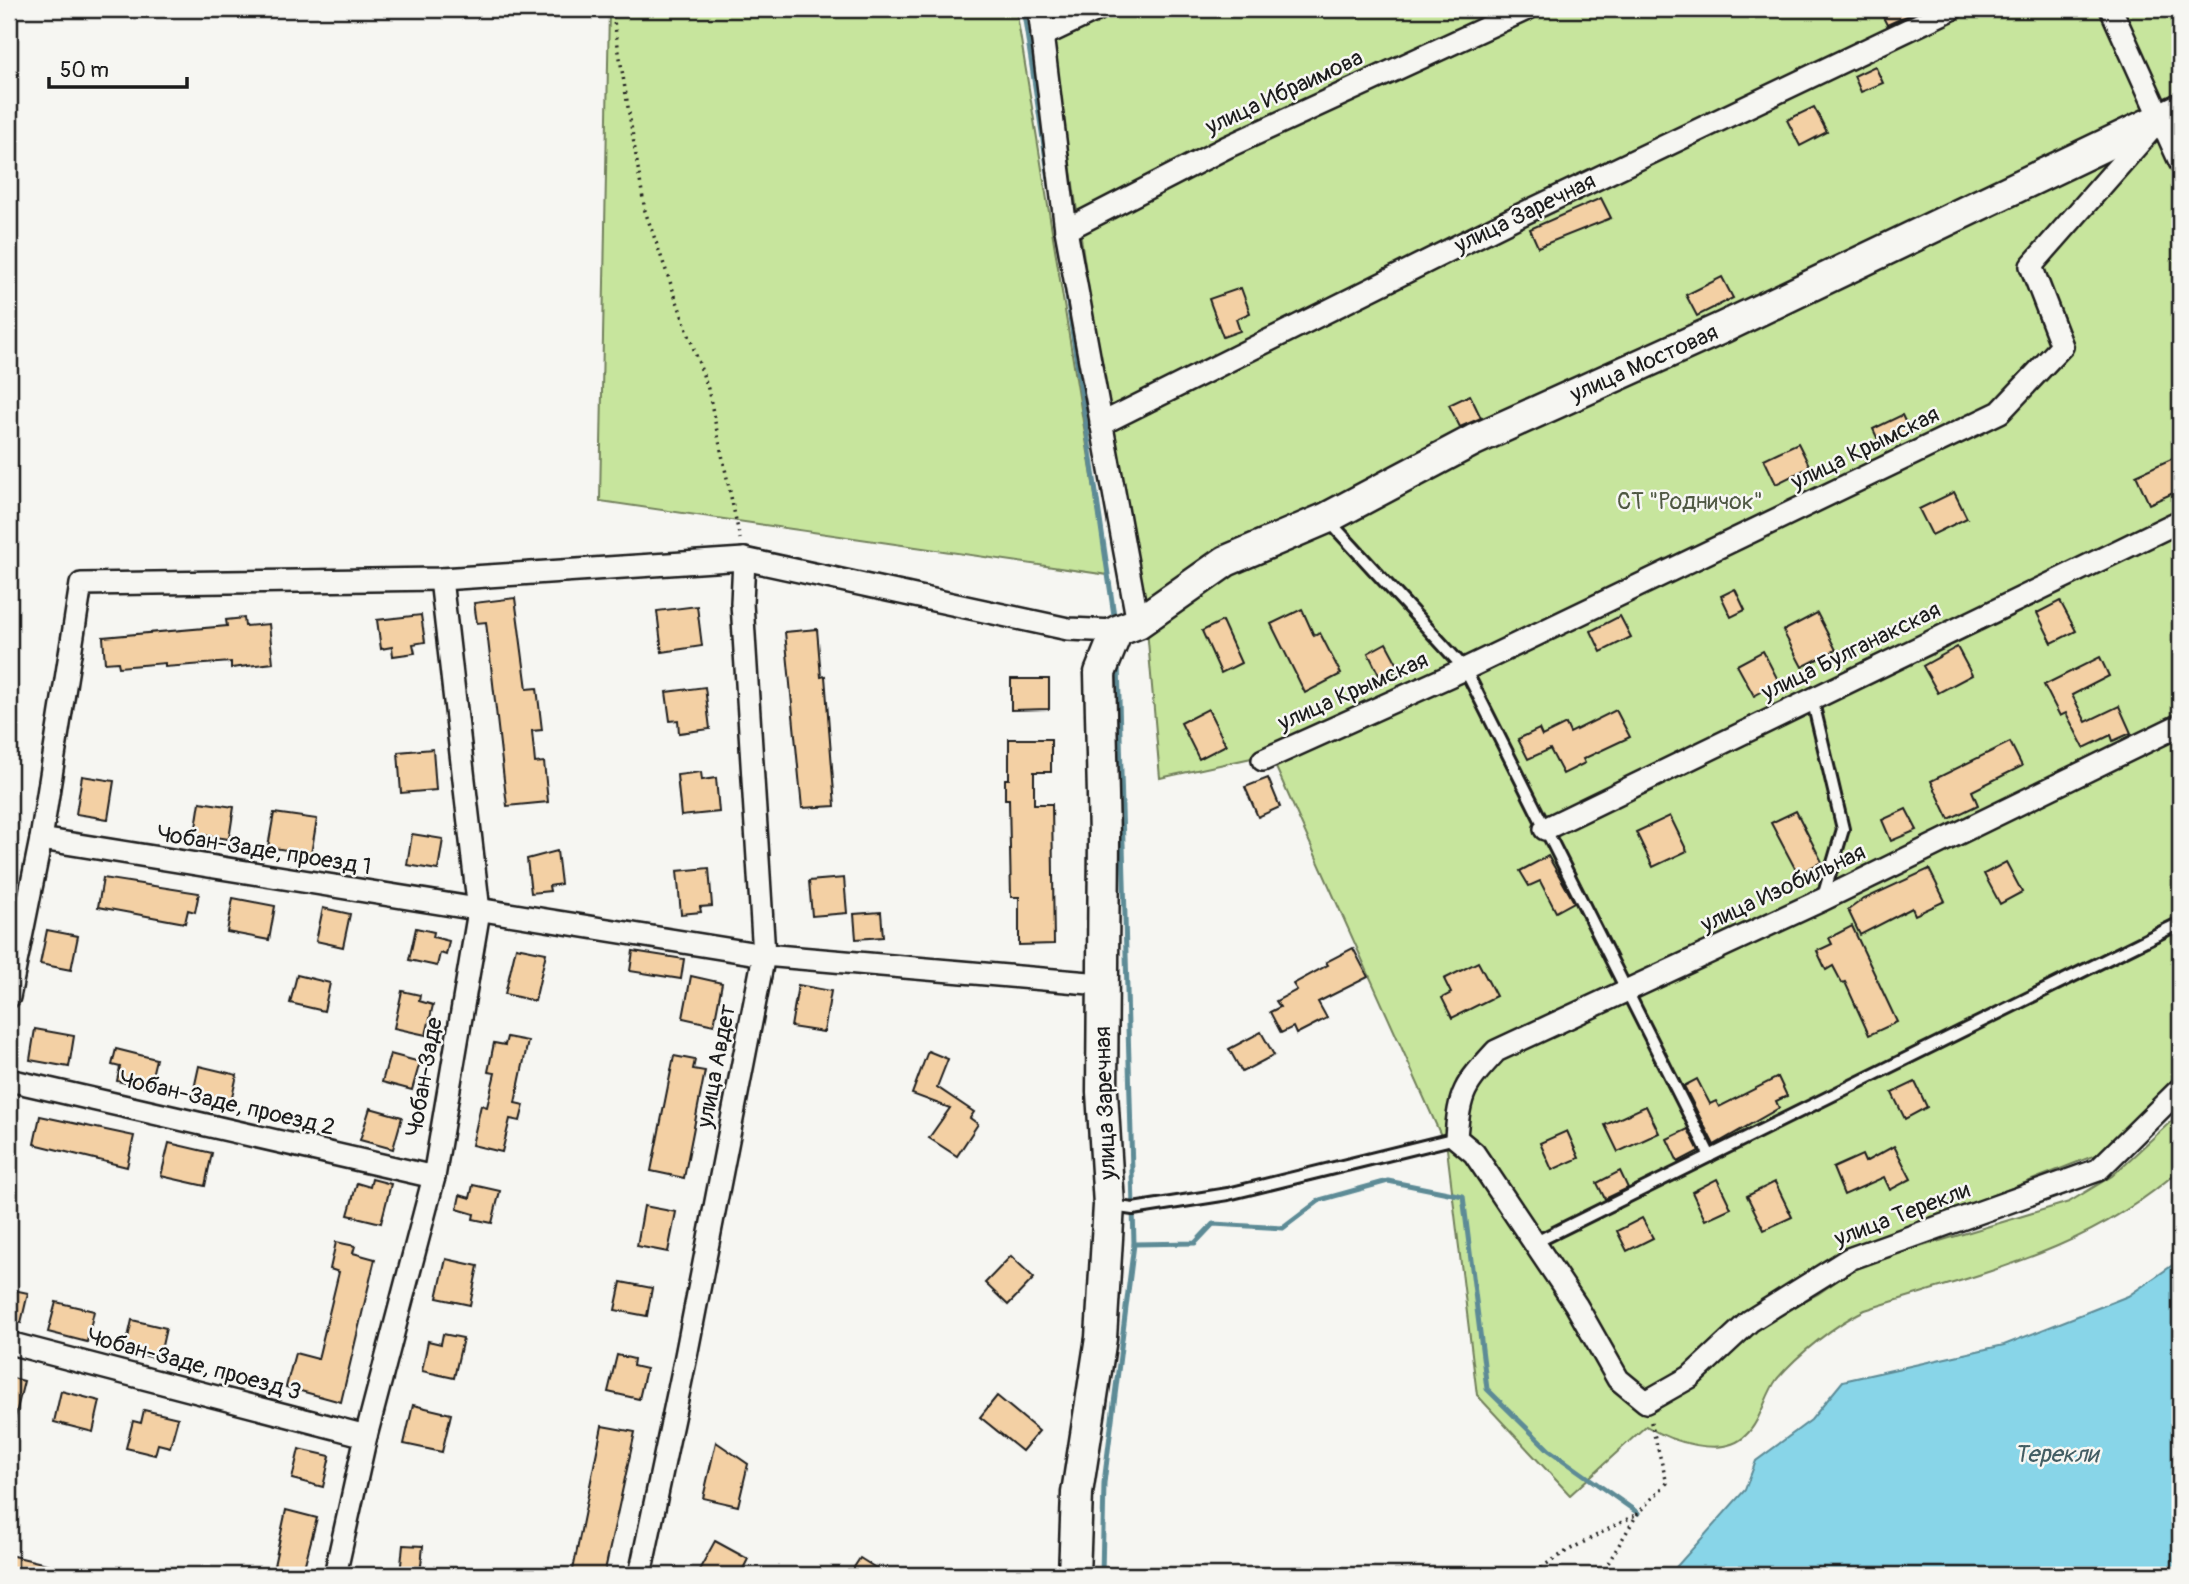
<svg xmlns="http://www.w3.org/2000/svg" width="2189" height="1584" viewBox="0 0 2189 1584" font-family="Pangolin,sans-serif">
<style>
.green{fill:#c7e59d;stroke:#72805c;stroke-width:2}
.water{fill:#88d5e8;stroke:#5d8b96;stroke-width:2}
.lines{fill:none;stroke-linecap:round;stroke-linejoin:round}
.stream{stroke:#5d8b96;stroke-width:5}
.building{fill:#f3d0a4;stroke:#1c1c1c;stroke-width:2}
.lane-casing{stroke:#1c1c1c;stroke-width:16}
.street-casing{stroke:#1c1c1c;stroke-width:26}
.secondary-casing{stroke:#1c1c1c;stroke-width:35}
.path{stroke:#1c1c1c;stroke-width:3.5;stroke-dasharray:2 5;stroke-linecap:butt}
.lane{stroke:#f6f6f2;stroke-width:10}
.street{stroke:#f6f6f2;stroke-width:21}
.secondary{stroke:#f6f6f2;stroke-width:30}
.labels{text-anchor:middle;dominant-baseline:central;stroke-width:5;stroke-linejoin:round;paint-order:stroke}
.street-label{font-size:23px;fill:#1c1c1c;stroke:#f6f6f2}
.park-label{font-size:23px;fill:#4f5843;stroke:#f6f6f2}
.water-label{font-size:24px;font-style:italic;fill:#425d63;stroke:#f6f6f2}
</style>
<rect width="100%" height="100%" fill="#f6f6f2"/>
<filter id="ink" filterUnits="userSpaceOnUse"><feTurbulence type="fractalNoise" baseFrequency=".0143" numOctaves="2"/><feDisplacementMap in="SourceGraphic" scale="14" xChannelSelector="R" yChannelSelector="G"/><feConvolveMatrix kernelMatrix="1 2 1 2 8 2 1 2 1" color-interpolation-filters="sRGB"/></filter>
<g filter="url(#ink)">
<g class="green">
<path d="M609 9H1016L1108 575 600 501Z"/>
<path d="M1047 9H2180V1072L2106 1151 1828 1260 1758 1325 1818 1294 1860 1265 2069 1202 2112 1176 2180 1113V1169C2090 1251 1978 1274 1865 1310 1836 1324 1798 1354 1777 1379 1765 1395 1761 1421 1746 1435 1723 1459 1670 1441 1646 1426L1570 1495 1477 1395 1447 1149 1270 754 1160 778 1146 618 1108 420Z"/>
</g>
<path class="water" d="M2180 1260V1575H1669L1745 1490 1756 1461 1811 1420 1843 1381 2004 1345 2128 1296Z"/>
<g class="lines">
<g class="stream">
<path d="M1027 9 1025 20 1050 186"/>
<path d="M1063 268 1115 622"/>
<path d="M1134 1244 1195 1243 1213 1224 1283 1228 1320 1200 1388 1181 1463 1196 1487 1389 1549 1450 1638 1513"/>
<path d="M1102 1575 1104 1483 1134 1244 1118 663"/>
</g>
</g>
<g class="building">
<path d="M1879 9H1922L1887 25Z"/>
<path d="M1875 66 1883 83 1861 92 1854 76Z"/>
<path d="M1814 107 1827 132 1800 146 1787 120Z"/>
<path d="M1601 198 1611 218 1538 247 1530 229Z"/>
<path d="M1722 277 1733 298 1697 316 1686 295Z"/>
<path d="M1241 288 1250 313 1236 319 1240 331 1223 337 1209 299Z"/>
<path d="M1470 395 1481 418 1460 427 1449 405Z"/>
<path d="M1902 415 1910 432 1881 446 1873 429Z"/>
<path d="M1798 443 1810 467 1776 484 1764 459Z"/>
<path d="M2180 455V490L2149 504 2136 475Z"/>
<path d="M1954 492 1967 518 1932 535 1919 509Z"/>
<path d="M1735 589 1745 610 1731 617 1721 596Z"/>
<path d="M515 598 527 689 537 688 542 730 532 731 535 763 544 762 548 802 507 806 486 622 477 623 474 603Z"/>
<path d="M2060 601 2076 631 2052 643 2037 613Z"/>
<path d="M697 606 702 646 662 652 657 611Z"/>
<path d="M1302 609 1314 636 1320 633 1341 674 1305 693 1271 624Z"/>
<path d="M1817 613 1836 650 1802 667 1783 631Z"/>
<path d="M421 615 425 642 413 644 415 653 393 656 392 647 381 649 377 620Z"/>
<path d="M1620 616 1631 637 1601 652 1591 631Z"/>
<path d="M244 618 245 626 269 624 273 663 231 668V662L165 667V663L119 667 118 662 105 663 103 637 227 626 226 620Z"/>
<path d="M1222 621 1241 663 1221 673 1202 631Z"/>
<path d="M817 629 821 677 825 676 835 806 802 808 785 632Z"/>
<path d="M1386 643 1400 669 1381 679 1368 653Z"/>
<path d="M1957 647 1972 675 1938 693 1923 666Z"/>
<path d="M1763 651 1779 682 1754 696 1737 665Z"/>
<path d="M2100 657 2109 676 2072 695 2086 722 2119 706 2131 733 2113 741 2111 735 2084 748 2066 713 2060 716 2044 685Z"/>
<path d="M1011 679H1049V709L1011 710Z"/>
<path d="M705 687 710 729 679 733 678 720 670 721 666 692Z"/>
<path d="M1208 709 1226 745 1199 759 1181 723Z"/>
<path d="M1616 710 1630 737 1583 759 1585 763 1563 774 1550 749 1528 759 1518 739 1539 729 1542 736 1566 724 1570 733Z"/>
<path d="M1009 739H1051V772H1034V804H1052L1054 944 1019 945V897H1011L1009 799H1005V779H1009Z"/>
<path d="M2010 742 2022 766 1972 791 1978 805 1949 819 1931 781Z"/>
<path d="M433 749 436 790 401 793 398 752Z"/>
<path d="M701 772 702 780 716 778 719 812 681 816 677 775Z"/>
<path d="M82 776 114 781 108 819 76 814Z"/>
<path d="M1268 778 1280 807 1258 817 1245 787Z"/>
<path d="M200 802 234 807 229 839 195 834Z"/>
<path d="M1906 809 1917 830 1891 841 1882 820Z"/>
<path d="M1796 811 1822 862 1798 874 1771 823Z"/>
<path d="M274 813 317 819 311 854 268 847Z"/>
<path d="M1670 816 1687 851 1653 867 1636 832Z"/>
<path d="M412 834 443 839 438 870 407 865Z"/>
<path d="M557 851 561 884 549 886 550 891 531 893 527 859Z"/>
<path d="M1548 856 1574 902 1556 912 1540 881 1529 886 1520 871Z"/>
<path d="M2006 862 2022 892 2000 904 1984 874Z"/>
<path d="M709 868 712 906 700 907 701 912 681 914 677 871Z"/>
<path d="M1929 869 1945 901 1915 915 1912 908 1860 935 1848 910 1862 900Z"/>
<path d="M103 878 199 893 195 912 188 910 185 923 98 907Z"/>
<path d="M844 878 847 913 812 916 809 881Z"/>
<path d="M233 898 275 906 269 940 227 932Z"/>
<path d="M323 908 350 914 343 947 316 941Z"/>
<path d="M881 912 883 937 856 939 854 914Z"/>
<path d="M1852 926 1897 1022 1869 1035 1845 982 1842 983 1833 966 1826 970 1817 951 1832 944 1829 938Z"/>
<path d="M416 928 434 932 433 937 449 941 446 955 440 953 437 966 409 960Z"/>
<path d="M47 930 78 936 71 970 40 964Z"/>
<path d="M516 947 546 953 535 1001 505 994Z"/>
<path d="M1353 948 1368 977 1318 1002 1327 1018 1296 1034 1293 1027 1281 1033 1270 1012 1280 1007 1276 1001 1297 990 1293 984 1328 965 1326 962Z"/>
<path d="M633 951 684 959 681 979 630 971Z"/>
<path d="M1478 962 1496 996 1452 1018 1442 998 1451 993 1444 979Z"/>
<path d="M297 975 330 983 324 1011 290 1003Z"/>
<path d="M691 976 722 983 714 1025 683 1018Z"/>
<path d="M798 985 831 991 824 1032 791 1027Z"/>
<path d="M402 991 420 995 419 1001 433 1005 426 1035 394 1028Z"/>
<path d="M35 1029 74 1036 69 1067 30 1060Z"/>
<path d="M1261 1032 1274 1055 1242 1072 1229 1049Z"/>
<path d="M507 1037 528 1041 515 1103 524 1105 520 1121 510 1119 502 1152 472 1145 481 1105 487 1107 495 1073 488 1072 494 1043 505 1045Z"/>
<path d="M116 1049 156 1059 149 1088 117 1081 120 1067 112 1065Z"/>
<path d="M928 1051 948 1059 937 1087 974 1112 970 1118 978 1124 957 1156 929 1138 950 1108 912 1094Z"/>
<path d="M390 1054 420 1062 412 1090 382 1082Z"/>
<path d="M674 1056 695 1060 693 1069 705 1071 684 1178 651 1171Z"/>
<path d="M199 1066 237 1075 230 1106 192 1098Z"/>
<path d="M1778 1077 1787 1096 1776 1101 1779 1108 1714 1145 1684 1086 1697 1079 1710 1104 1716 1101 1719 1107Z"/>
<path d="M1915 1082 1927 1107 1905 1119 1892 1093Z"/>
<path d="M1646 1106 1659 1133 1618 1152 1605 1125Z"/>
<path d="M370 1108 402 1117 393 1149 360 1140Z"/>
<path d="M40 1116 134 1136 127 1167 34 1144Z"/>
<path d="M1688 1129 1699 1151 1678 1162 1667 1139Z"/>
<path d="M1567 1131 1579 1158 1552 1170 1540 1143Z"/>
<path d="M169 1143 212 1153 205 1186 161 1176Z"/>
<path d="M1894 1146 1911 1179 1890 1190 1884 1177 1844 1195 1833 1168 1862 1155 1865 1162Z"/>
<path d="M1620 1171 1628 1188 1605 1199 1597 1183Z"/>
<path d="M372 1179 391 1184 381 1223 348 1215 357 1183 370 1187Z"/>
<path d="M1717 1179 1731 1208 1705 1220 1692 1192Z"/>
<path d="M1775 1182 1792 1217 1764 1230 1747 1196Z"/>
<path d="M473 1185 500 1191 492 1223 473 1219 474 1214 457 1209 460 1195 470 1198Z"/>
<path d="M644 1206 676 1212 668 1252 637 1246Z"/>
<path d="M1642 1218 1653 1238 1627 1251 1617 1231Z"/>
<path d="M336 1242 355 1246 353 1253 375 1259 341 1402 286 1387 295 1353 318 1359 339 1272 330 1269Z"/>
<path d="M1011 1256 1034 1278 1008 1305 985 1283Z"/>
<path d="M446 1259 478 1266 470 1305 437 1298Z"/>
<path d="M621 1282 652 1288 647 1316 615 1310Z"/>
<path d="M9 1289 28 1293 21 1323 9 1321Z"/>
<path d="M56 1302 94 1311 87 1342 48 1332Z"/>
<path d="M132 1320 166 1328 159 1359 125 1351Z"/>
<path d="M443 1334 463 1338 454 1378 422 1371 428 1341 441 1344Z"/>
<path d="M617 1355 634 1359 633 1366 646 1369 639 1399 608 1392Z"/>
<path d="M9 1377 24 1381 14 1422H9Z"/>
<path d="M61 1391 100 1401 93 1432 54 1422Z"/>
<path d="M997 1396 1039 1431 1022 1451 980 1417Z"/>
<path d="M413 1405 451 1414 442 1452 404 1444Z"/>
<path d="M144 1410 178 1418 170 1447 158 1444 155 1455 126 1448 133 1421 141 1423Z"/>
<path d="M602 1426 635 1432 604 1575H572Z"/>
<path d="M716 1442 748 1464 738 1506 703 1498Z"/>
<path d="M299 1449 330 1456 323 1487 292 1479Z"/>
<path d="M286 1510 317 1518 302 1575H272Z"/>
<path d="M715 1541 748 1559 740 1575H708L699 1570Z"/>
<path d="M403 1545 423 1546 420 1575H400Z"/>
<path d="M9 1555 71 1570 70 1575H9Z"/>
<path d="M860 1558 887 1575H849Z"/>
</g>
<g class="lines">
<g class="lane-casing">
<g id="lane">
<path d="M1329 521 1465 669 1710 1156"/>
<path d="M1812 698 1843 829 1823 897"/>
<path d="M1112 1206 1133 1209 1228 1194 1456 1138"/>
<path d="M1534 1243 2180 923"/>
</g>
</g>
<g class="street-casing">
<g id="street">
<path d="M1039 9 1066 230 1138 623"/>
<path d="M2111 9 2180 162"/>
<path d="M1042 36 1099 9"/>
<path d="M1066 230 1227 147 1527 9"/>
<path d="M1101 424 1514 218 1952 9"/>
<path d="M2180 725 1822 900 1496 1051C1465 1085 1459 1091 1456 1138L1474 1153 1576 1305 1618 1379 1646 1402 1690 1377 1750 1321 1849 1259 2098 1170 2180 1089"/>
<path d="M1263 760 1465 669 2000 412 2062 346 2031 266 2155 125"/>
<path d="M1545 829 2180 521"/>
<path d="M41 839 764 955 1101 984"/>
<path d="M9 997 41 839 81 584 441 579 744 559 1068 629 1117 631"/>
<path d="M9 1080 434 1177"/>
<path d="M9 1343 366 1436"/>
<path d="M335 1575 366 1436 434 1177 479 911 441 579"/>
<path d="M640 1575 685 1361 764 955 742 603 744 559"/>
</g>
</g>
<g class="secondary-casing">
<path id="secondary" d="M1074 1575 1077 1493 1101 1338 1109 1205 1102 1092 1104 837 1100 673 1117 631 1138 623 1226 561 1327 518 1474 440 1724 327 2180 109"/>
</g>
<g class="path">
<path d="M612 9 645 211 708 389 740 539"/>
<path d="M1529 1575 1567 1551 1637 1514"/>
<path d="M1601 1575 1638 1513 1667 1483 1650 1419"/>
</g>
<use href="#lane" class="lane"/>
<use href="#street" class="street"/>
<use href="#secondary" class="secondary"/>
</g>
</g>
<g class="labels">
<g class="street-label">
<text transform="translate(1284 92) rotate(-25)">улица Ибраимова</text>
<text transform="translate(1525 213) rotate(-26)">улица Заречная</text>
<text transform="translate(1644 363) rotate(-24)">улица Мостовая</text>
<text transform="translate(1865 448) rotate(-26)">улица Крымская</text>
<text transform="translate(1851 651) rotate(-26)">улица Булганакская</text>
<text transform="translate(1353 691) rotate(-24)">улица Крымская</text>
<text transform="translate(264 850) rotate(9)">Чобан-Заде, проезд 1</text>
<text transform="translate(1783 888) rotate(-25)">улица Изобильная</text>
<text transform="translate(716 1066) rotate(-79)">улица Авдет</text>
<text transform="translate(424 1077) rotate(-80)">Чобан-Заде</text>
<text transform="translate(227 1103) rotate(13)">Чобан-Заде, проезд 2</text>
<text transform="translate(1105 1103) rotate(-92)">улица Заречная</text>
<text transform="translate(1902 1214) rotate(-21)">улица Терекли</text>
<text transform="translate(194 1364) rotate(15)">Чобан-Заде, проезд 3</text>
</g>
<g class="park-label">
<text x="1690" y="501">СТ "Родничок"</text>
</g>
<g class="water-label">
<text x="2056" y="1454">Терекли</text>
</g>
</g>
<rect width="2189" height="1584" fill="none" stroke="#f6f6f2" stroke-width="35"/>
<rect x="18" y="18" width="2154" height="1549" fill="none" stroke="#1c1c1c" stroke-width="2.5" filter="url(#ink)"/>
<path d="M49 77v10h138v-10" fill="none" stroke="#1c1c1c" stroke-width="3.5"/>
<text x="60" y="77" font-size="21" fill="#1c1c1c" stroke="#f6f6f2" stroke-width="5" paint-order="stroke">50 m</text>
</svg>
